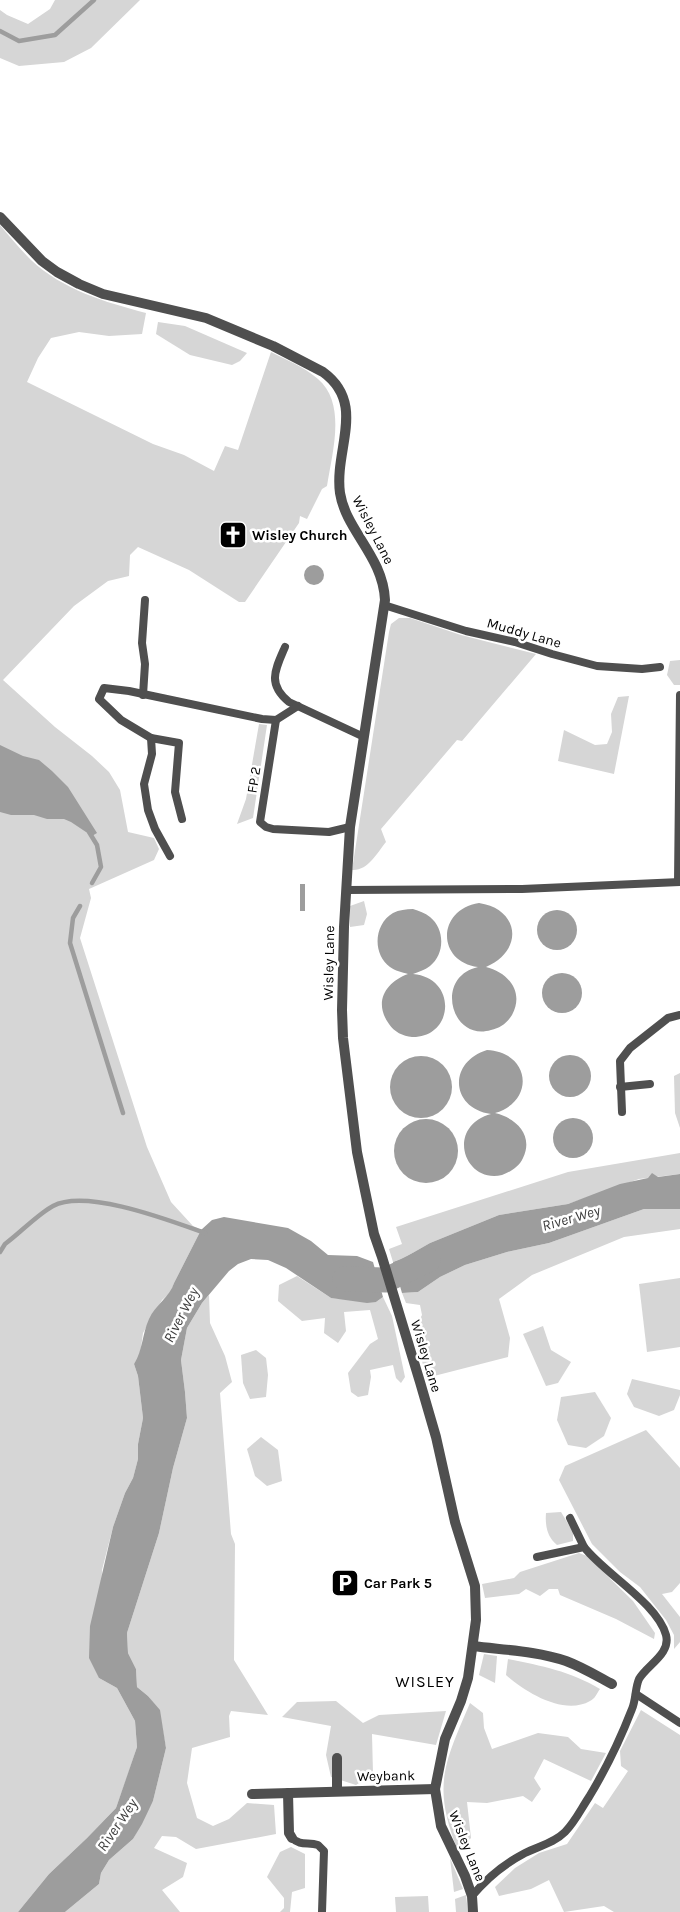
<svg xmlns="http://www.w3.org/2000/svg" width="680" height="1912" viewBox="0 0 680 1912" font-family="Karla,sans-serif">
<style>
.green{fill:#d6d6d6}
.water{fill:#9d9d9d}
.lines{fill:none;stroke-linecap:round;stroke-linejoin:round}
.stream{stroke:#9d9d9d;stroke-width:4.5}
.river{stroke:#9d9d9d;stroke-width:25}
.lane{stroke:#4f4f4f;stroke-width:8}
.street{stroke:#4f4f4f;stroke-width:10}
.labels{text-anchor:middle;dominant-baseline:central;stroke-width:5;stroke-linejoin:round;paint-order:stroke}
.street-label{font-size:14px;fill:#000;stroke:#fff}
.poi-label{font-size:14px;font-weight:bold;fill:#000;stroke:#fff;text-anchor:start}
.water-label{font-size:15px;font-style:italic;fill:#3e3e3e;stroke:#fff}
.quarter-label{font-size:16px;letter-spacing:1px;fill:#000;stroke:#fff}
</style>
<rect width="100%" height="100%" fill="#fff"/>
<g class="green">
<path d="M55 0H140L91 48 64 62 19 66 0 58V10L7 15 28 24 50 9Z"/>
<path d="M0 225C10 237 20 249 31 260 63 290 105 302 146 313L142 334 109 336 79 332 51 338 38 358 27 382 153 444 184 455 214 471 225 446 238 450 271 352C287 360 304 367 318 379 347 404 332 453 327 486L322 489 307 519 300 516 299 523 245 602H239L189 570 138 547 130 555 129 576 108 581 74 606 3 680 55 727 92 756 109 772 120 790 128 832 154 838 159 849 154 860 89 889 91 898 80 938 147 1147 171 1202 193 1226 201 1230 174 1283 171 1292 162 1300 143 1333 140 1355 134 1364 138 1376 143 1418 138 1444V1459L133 1478 125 1493 113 1527 102 1570 99 1678 117 1688 135 1721 137 1747 127 1777 116 1808 87 1838 49 1874 18 1912H0Z"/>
<path d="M158 322 185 326 247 353 240 361 232 365 190 355 156 334Z"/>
<path d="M399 618H410L461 635 536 654 462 741 457 740 381 829 386 842C377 853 368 871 352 870L389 632 391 624Z"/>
<path d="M680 660V685H674L667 675 670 661Z"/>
<path d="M629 696 614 774 558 761 564 730 595 745 607 744 612 732 611 714 618 697Z"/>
<path d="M259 724 267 725 253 818 237 824 246 799Z"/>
<path d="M364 901 367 914 364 925 350 927V906Z"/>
<path d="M680 1073V1128L675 1113 674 1076Z"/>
<path d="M680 1153V1174L639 1179 568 1204 499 1215 430 1243 402 1259 393 1262 389 1249 402 1244 396 1227 568 1172Z"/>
<path d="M644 1209H680V1229L624 1237 532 1275 499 1299 510 1338 508 1357 434 1376 425 1371 413 1332 422 1315 420 1305 406 1303 402 1293 418 1292 440 1277 465 1265 507 1252 549 1243Z"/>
<path d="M297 1276 331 1298 376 1302 383 1297 392 1316 405 1377 401 1383 396 1378 393 1365 370 1370 371 1377 368 1395 358 1397 351 1392 348 1373 370 1344 378 1339 370 1310 344 1312 346 1331 338 1343 324 1333 325 1318 302 1321 278 1301 279 1285Z"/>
<path d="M680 1278V1347L647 1352 639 1284Z"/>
<path d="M209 1295 210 1323 225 1356 232 1382 220 1393 231 1534 235 1544 234 1660 268 1715 231 1711 229 1716 230 1737 192 1748 187 1783 197 1818 213 1826 229 1819 247 1803 274 1805 276 1834 196 1849 176 1837 162 1836 154 1848 187 1863 183 1877 162 1890 180 1912H65L99 1884 101 1873 109 1860 133 1839 153 1801 166 1748 159 1710 148 1696 137 1687 136 1669 128 1653 127 1633 159 1533 173 1468 187 1418 185 1392 181 1360 187 1328 202 1303Z"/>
<path d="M543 1326 551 1350 571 1362 558 1383 546 1386 523 1334Z"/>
<path d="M256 1350 266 1358 268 1375 266 1397 250 1399 243 1383 241 1355Z"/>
<path d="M632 1379 680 1390V1395L674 1410 659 1416 634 1407 627 1394Z"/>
<path d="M595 1392 611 1418 604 1436 586 1448 568 1445 557 1420 561 1397Z"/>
<path d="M646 1430 680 1468V1583L672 1592 662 1594 680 1617V1642L674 1649V1635L666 1620 640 1587 620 1572 592 1544 559 1480 565 1466Z"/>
<path d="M261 1437 278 1450 282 1481 267 1486 255 1476 247 1449Z"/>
<path d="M561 1512 573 1532V1541L557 1545C547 1537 545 1525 546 1513Z"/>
<path d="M579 1553 587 1556 633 1601 655 1633 654 1639 616 1619 560 1595 558 1589H549L540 1596 526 1589 519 1594 485 1598 482 1584 514 1578 520 1572Z"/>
<path d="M484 1654 497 1656 495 1683 479 1675Z"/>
<path d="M508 1659C542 1666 570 1671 600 1689 597 1693 595 1699 590 1701 564 1716 525 1692 506 1675Z"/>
<path d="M336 1701 363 1723 379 1715 446 1711 436 1745 372 1734 373 1774 356 1785 331 1777 326 1755 331 1726 282 1717 297 1702Z"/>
<path d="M470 1703 483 1713 484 1728 492 1749 538 1733 568 1737 581 1749 606 1753 591 1781 544 1759 534 1778 541 1789 532 1802 523 1796 487 1803 467 1802 471 1838 458 1851C432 1786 444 1764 470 1703Z"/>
<path d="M641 1710 680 1735V1912H614L604 1906 564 1912 549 1880 531 1889 499 1896 495 1887 515 1868 539 1853 567 1844 595 1803 603 1808 628 1771 621 1766 620 1751Z"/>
<path d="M291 1847 305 1854V1888L292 1892 290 1912H280L284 1908V1898L267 1877 280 1852Z"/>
<path d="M450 1858 463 1889 454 1892Z"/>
<path d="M466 1895 468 1912H456L455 1899Z"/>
<path d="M428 1896 429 1912H396L395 1897Z"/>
</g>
<g class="water">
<circle cx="314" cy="575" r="10"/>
<path d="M0 745 23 756 39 760 52 771 68 787 97 833 92 836 71 822 64 819H47L34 815H11L0 812Z"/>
<rect x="300" y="884" width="5" height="27"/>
<path d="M479 903C520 909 524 951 486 967 507 972 525 991 512 1015 507 1023 500 1028 491 1030 451 1042 434 977 478 967 437 962 436 910 479 903Z"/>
<path d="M413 909C419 911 425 913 430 917 445 929 445 954 430 966 425 970 418 972 413 974 458 978 454 1038 412 1037 403 1036 394 1032 389 1024 373 1002 386 982 408 974 402 972 395 971 390 967 372 954 374 924 393 913 399 910 406 909 413 909Z"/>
<circle cx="557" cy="930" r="20"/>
<circle cx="562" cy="993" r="20"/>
<path d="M487 1050C530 1052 536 1101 495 1113 516 1118 534 1135 523 1158 519 1167 510 1172 502 1175 464 1184 445 1127 491 1114 450 1108 448 1062 487 1050Z"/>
<circle cx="570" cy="1076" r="21"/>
<circle cx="421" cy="1087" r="31"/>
<circle cx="573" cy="1138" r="20"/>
<circle cx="426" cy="1151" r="32"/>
<path d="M652 1173 658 1177 680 1174V1209H644L549 1243 507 1252 465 1265 440 1277 418 1292 402 1293 393 1262 402 1259 430 1243 499 1215 568 1204 620 1184 648 1178Z"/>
<path d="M224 1217 288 1228 311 1241 328 1255 357 1256 373 1262 383 1297 376 1302 367 1303 331 1298 286 1268 268 1260 251 1259 238 1264 229 1271 202 1303 187 1328 181 1360 185 1392 187 1418 173 1468 159 1533 127 1633 128 1653 136 1669 137 1687 148 1696 160 1710 166 1748 153 1801 142 1824 133 1839 109 1860 101 1873 99 1884 65 1912H18L49 1874 87 1838 116 1808 137 1747 135 1721 117 1688 99 1678 89 1658 90 1626 113 1527 125 1493 133 1478 138 1459V1444L143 1418 138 1376 134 1364C143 1350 142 1334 149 1319 155 1305 170 1297 174 1283L201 1230 212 1220Z"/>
</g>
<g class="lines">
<g class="stream">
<path d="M0 31 19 41 55 35 94 0"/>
<path d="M89 832 97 845 101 867 92 883"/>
<path d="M80 906 73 918 70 943 123 1113"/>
<path d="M0 1252 5 1244C20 1233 38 1214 53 1206 86 1188 171 1221 205 1233"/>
</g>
<path class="river" d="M345 1279 386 1280 428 1260"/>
<g class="lane">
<path d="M384 605 466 631 515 642 552 654 597 666 642 669 660 667"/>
<path d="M285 647C275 670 267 684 289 702L364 737"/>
<path d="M143 695 145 664 142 643 145 600"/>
<path d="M276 720 260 822 266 827 273 829 329 832 350 827"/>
<path d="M151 738 179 743 175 792 182 819"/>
<path d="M170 856 155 829 148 810 144 784 152 754 151 738 121 720 99 699 104 688 129 691 262 719 276 720 298 706"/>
<path d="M678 882 680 695"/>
<path d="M346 890 522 889 680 882"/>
<path d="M620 1087 650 1084"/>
<path d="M622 1112 620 1061 630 1048 668 1018 680 1015"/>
<path d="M570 1518 584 1547"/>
<path d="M636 1694 680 1723"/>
<path d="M292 1838C300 1846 308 1842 318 1845L324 1851 322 1912"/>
<path d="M472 1896C487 1878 504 1864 525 1853 539 1846 554 1843 565 1832 575 1822 581 1809 589 1797 606 1769 620 1740 632 1709 636 1700 635 1688 639 1679 647 1665 671 1654 666 1635 657 1603 605 1574 584 1547L537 1557"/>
</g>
<g class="street">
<path d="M0 217 42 261 57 272 79 284 103 294 206 318 273 346 323 372C367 404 334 449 340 493 346 531 383 556 385 600L350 827 344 927 342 1010 343 1038 357 1152 374 1234 382 1257 420 1382 436 1437 455 1522 475 1586 476 1620 468 1678 461 1701 445 1739 435 1789 441 1826 465 1876 472 1896 473 1912"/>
<path d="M473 1646C504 1650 537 1651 566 1661 582 1667 597 1676 612 1684"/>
<path d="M337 1758V1791"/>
<path d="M288 1793 289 1833 292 1838"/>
<path d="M252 1794 435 1789"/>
</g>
</g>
<defs>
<g id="church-square" transform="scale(1.4375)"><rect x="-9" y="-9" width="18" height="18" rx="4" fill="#000" stroke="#fff"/><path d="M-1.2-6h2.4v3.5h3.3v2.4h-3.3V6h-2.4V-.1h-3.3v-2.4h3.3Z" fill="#fff"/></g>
<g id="parking-square" transform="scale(1.4375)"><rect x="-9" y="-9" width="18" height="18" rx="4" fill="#000" stroke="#fff"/><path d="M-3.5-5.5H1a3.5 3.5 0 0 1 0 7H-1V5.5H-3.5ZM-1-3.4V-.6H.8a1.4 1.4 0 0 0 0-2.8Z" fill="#fff"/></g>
</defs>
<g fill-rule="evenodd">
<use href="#church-square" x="233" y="535"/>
<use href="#parking-square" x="345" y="1583"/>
</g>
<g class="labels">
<g class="street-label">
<text transform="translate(373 530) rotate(63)">Wisley Lane</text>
<text transform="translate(524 633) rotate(16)">Muddy Lane</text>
<text transform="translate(254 780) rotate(-81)">FP 2</text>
<text transform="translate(329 963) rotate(-89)">Wisley Lane</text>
<text transform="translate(426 1356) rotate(73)">Wisley Lane</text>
<text transform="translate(386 1776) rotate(-1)">Weybank</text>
<text transform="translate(467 1846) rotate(68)">Wisley Lane</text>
</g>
<g class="poi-label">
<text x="252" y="535">Wisley Church</text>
<text x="364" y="1583">Car Park 5</text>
</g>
<g class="water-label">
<text transform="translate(571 1218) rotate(-16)">River Wey</text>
<text transform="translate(181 1315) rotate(-63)">River Wey</text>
<text transform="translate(117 1825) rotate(-56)">River Wey</text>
</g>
<g class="quarter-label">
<text x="425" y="1681">WISLEY</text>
</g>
</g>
</svg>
